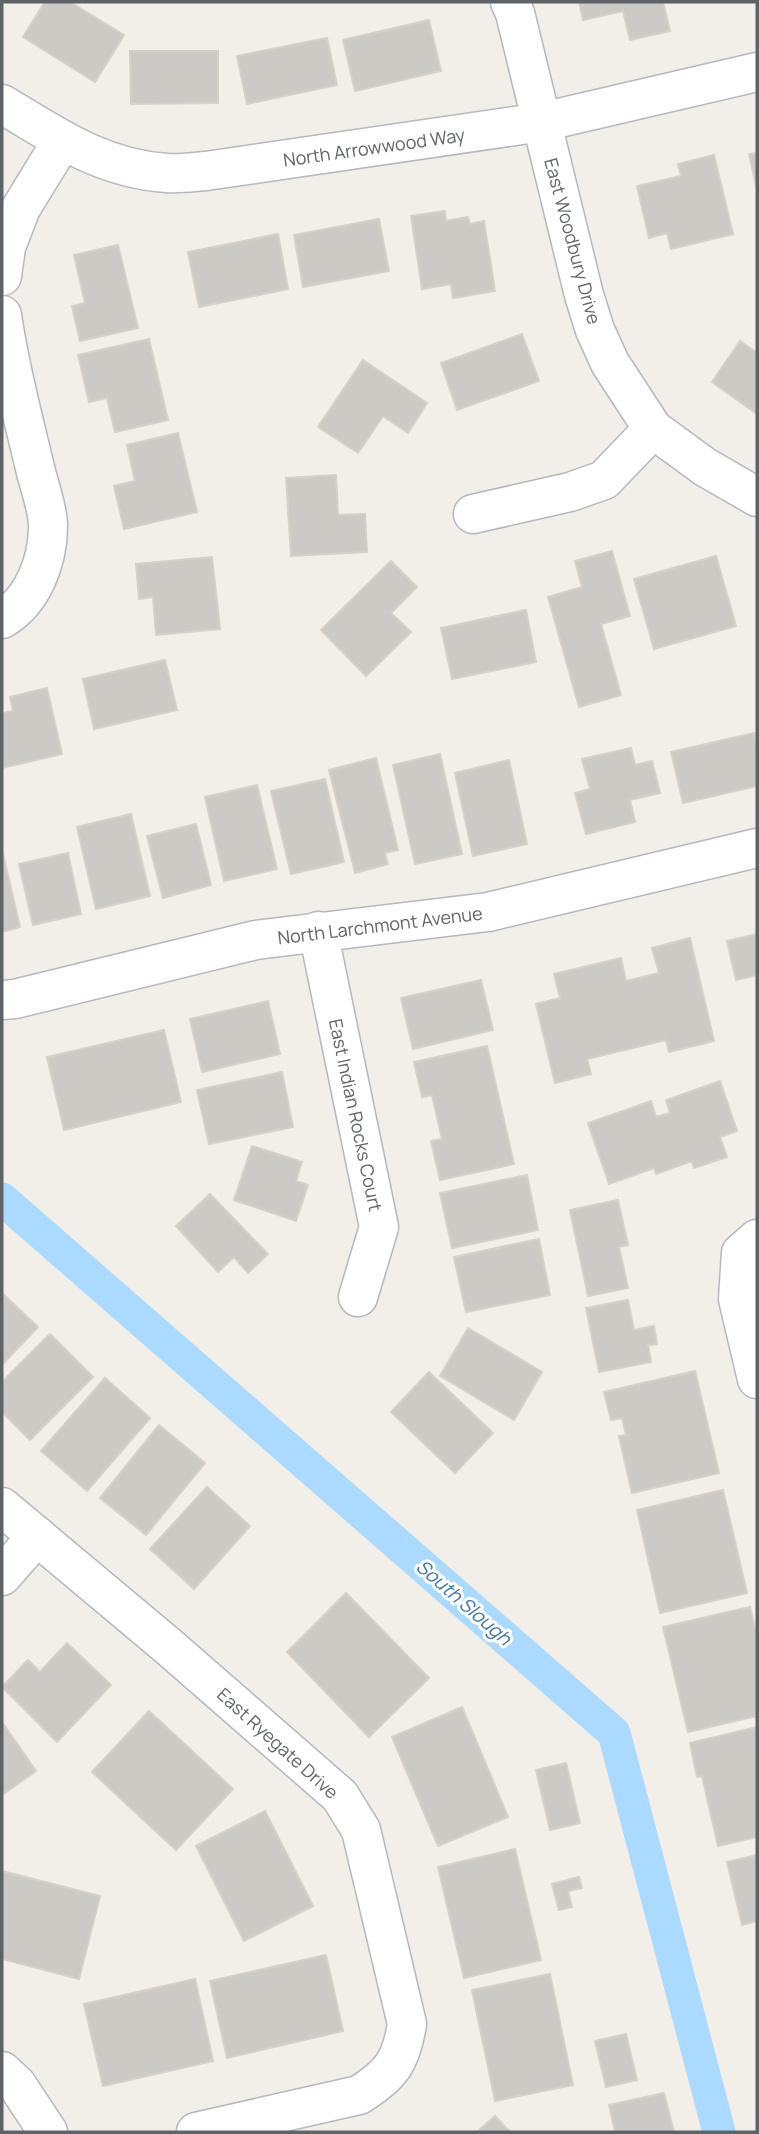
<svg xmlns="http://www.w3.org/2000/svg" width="759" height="2134" viewBox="0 0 759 2134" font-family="Manrope,sans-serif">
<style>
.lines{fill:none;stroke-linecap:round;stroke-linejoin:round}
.canal{stroke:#aadaff;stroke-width:33}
.building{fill:#cccac5;stroke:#d6d1c6;stroke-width:2}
.minor-casing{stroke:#b5b8bc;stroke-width:41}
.minor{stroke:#fff;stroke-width:38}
.labels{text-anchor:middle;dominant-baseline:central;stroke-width:6;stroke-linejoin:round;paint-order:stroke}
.street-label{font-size:18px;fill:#5f6368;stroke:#fff}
.water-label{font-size:19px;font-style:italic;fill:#4174aa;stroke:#fff}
</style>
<rect width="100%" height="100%" fill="#f1efe8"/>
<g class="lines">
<path class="canal" d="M2 1199 614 1733 719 2132"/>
</g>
<g class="building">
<path d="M45 2H70L124 35 95 82 23 37Z"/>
<path d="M579 2H663L670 31 630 40 623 11 583 20Z"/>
<path d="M429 20 441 71 355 91 343 40Z"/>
<path d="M327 38 337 85 247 104 237 56Z"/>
<path d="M130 51H218V103L131 104Z"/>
<path d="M757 153V190L749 154Z"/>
<path d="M714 155 733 234 671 249 667 233 649 238 637 186 681 176 678 164Z"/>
<path d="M445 211 446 221 468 217 470 224 484 221 495 291 453 298 451 284 422 289 411 216Z"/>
<path d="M379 219 389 271 303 287 294 235Z"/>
<path d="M278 234 288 289 199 307 188 252Z"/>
<path d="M118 245 138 328 80 341 72 306 85 303 74 255Z"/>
<path d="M522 334 539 381 457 410 441 363Z"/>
<path d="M149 339 168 420 115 432 107 398 89 402 78 355Z"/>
<path d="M740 341 757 353V414L712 382Z"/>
<path d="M363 360 427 403 408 433 383 416 358 453 318 427Z"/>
<path d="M178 433 197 512 124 529 114 486 135 481 127 445Z"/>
<path d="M336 475 338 515 365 514 367 552 291 556 286 478Z"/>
<path d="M612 551 630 616 601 624 621 695 579 707 548 597 582 587 575 561Z"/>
<path d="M716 556 736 626 654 649 634 579Z"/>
<path d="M212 557 220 629 156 635 153 597 139 599 136 564Z"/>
<path d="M391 561 417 587 391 613 411 632 366 676 321 630Z"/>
<path d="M526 610 536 662 452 679 441 628Z"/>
<path d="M165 660 177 710 94 729 83 679Z"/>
<path d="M47 688 62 754 2 768V713L13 711 10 697Z"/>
<path d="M754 733 757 747V786L683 803 671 752Z"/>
<path d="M631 748 635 765 652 761 660 793 630 800 635 822 586 834 575 793 590 789 582 759Z"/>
<path d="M440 754 462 854 415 864 393 765Z"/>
<path d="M376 758 398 850 385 853 388 864 355 873 329 770Z"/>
<path d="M509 760 527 844 473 856 455 773Z"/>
<path d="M325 779 344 862 291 874 271 791Z"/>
<path d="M257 785 277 869 224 881 205 797Z"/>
<path d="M131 814 150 896 96 909 77 827Z"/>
<path d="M196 824 211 885 163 898 147 836Z"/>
<path d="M2 850 20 927 2 932Z"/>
<path d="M68 853 81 914 33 925 19 864Z"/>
<path d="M757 934V975L736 980 727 941Z"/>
<path d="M690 938 714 1041 669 1052 666 1040 587 1059 591 1074 555 1083 536 1004 560 998 554 974 621 958 626 981 659 973 652 948Z"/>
<path d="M481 980 493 1030 413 1049 401 998Z"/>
<path d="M268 1001 280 1054 202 1072 190 1019Z"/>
<path d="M164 1030 181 1102 64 1130 47 1057Z"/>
<path d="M487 1046 514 1164 440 1180 431 1141 442 1139 432 1095 422 1097 414 1062Z"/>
<path d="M282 1072 293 1127 209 1144 197 1090Z"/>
<path d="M720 1081 737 1131 720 1137 727 1157 694 1168 692 1161 656 1174 654 1168 609 1184 588 1123 651 1101 656 1117 670 1113 666 1100Z"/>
<path d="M252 1146 302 1162 296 1181 308 1185 296 1221 234 1200Z"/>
<path d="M527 1175 538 1230 452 1248 440 1193Z"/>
<path d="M210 1194 268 1254 248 1273 234 1257 218 1272 176 1226Z"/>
<path d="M618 1200 628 1245 619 1247 628 1288 588 1296 570 1210Z"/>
<path d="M539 1239 550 1295 466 1312 454 1257Z"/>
<path d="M2 1293 38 1327 2 1365Z"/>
<path d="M628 1300 634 1330 654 1326 657 1344 648 1345 651 1362 599 1372 586 1308Z"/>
<path d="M468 1328 542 1372 514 1420 440 1376Z"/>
<path d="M50 1334 93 1377 30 1440 2 1412V1382Z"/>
<path d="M695 1371 719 1473 632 1493 619 1436 626 1435 622 1418 611 1420 604 1392Z"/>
<path d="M429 1372 493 1433 455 1473 391 1412Z"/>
<path d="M105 1378 150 1418 87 1491 41 1451Z"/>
<path d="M159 1425 205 1463 146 1535 100 1498Z"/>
<path d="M207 1487 250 1526 194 1589 150 1549Z"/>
<path d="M723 1490 747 1593 660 1613 637 1510Z"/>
<path d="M346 1593 429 1678 369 1737 287 1652Z"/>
<path d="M750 1607 757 1637V1716L688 1732 663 1627Z"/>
<path d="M67 1643 111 1685 57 1742 2 1687 28 1660 40 1672Z"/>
<path d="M462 1707 508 1817 438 1846 392 1737Z"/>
<path d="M149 1711 233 1789 176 1850 92 1772Z"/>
<path d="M2 1722 36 1771 2 1795Z"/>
<path d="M757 1727V1837L718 1846 702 1776 697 1777 690 1743Z"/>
<path d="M566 1763 580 1823 550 1830 536 1770Z"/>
<path d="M265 1811 313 1906 244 1941 196 1846Z"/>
<path d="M515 1849 541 1960 464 1978 438 1867Z"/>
<path d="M757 1855V1921L742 1925 727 1862Z"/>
<path d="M2 1871 100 1896 79 1979 2 1959Z"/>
<path d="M579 1877 582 1888 568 1891 572 1907 559 1910 552 1884Z"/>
<path d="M326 1955 343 2031 227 2058 210 1981Z"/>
<path d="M550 1974 573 2085 495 2101 472 1990Z"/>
<path d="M195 1979 213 2061 103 2086 84 2004Z"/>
<path d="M626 2034 637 2080 606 2087 595 2041Z"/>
<path d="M664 2093 674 2132H615L609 2105Z"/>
<path d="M495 2116 510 2132H477Z"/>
</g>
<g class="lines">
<g class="minor-casing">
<g id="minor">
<path d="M510 2 515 13 584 295 595 330 610 363 653 429 705 467 757 497"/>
<path d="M2 104C55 136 102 169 167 173 180 174 193 172 206 171L542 122 757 72"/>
<path d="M2 276 6 247 21 208 62 141"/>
<path d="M2 315C9 366 23 417 35 468 39 486 48 508 48 526 48 561 33 601 2 619"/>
<path d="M473 514 570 492 604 480 653 429"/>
<path d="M318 931 379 1227 358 1297"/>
<path d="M2 1000 15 999 256 940 488 912 757 848"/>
<path d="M757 1239 741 1253 738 1299 757 1379"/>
<path d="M2 1507 168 1646 340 1796 361 1830 407 2024C401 2062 391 2075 359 2095L196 2132"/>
<path d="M2 1576 37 1536"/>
<path d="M2 2071 17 2085 48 2132"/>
</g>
</g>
<use href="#minor" class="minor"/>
</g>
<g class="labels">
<g class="street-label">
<text transform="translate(374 147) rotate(-8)">North Arrowwood Way</text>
<text transform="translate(573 241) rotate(75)">East Woodbury Drive</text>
<text transform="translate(380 925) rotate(-7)">North Larchmont Avenue</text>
<text transform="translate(356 1115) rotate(78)">East Indian Rocks Court</text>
<text transform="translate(278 1743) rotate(42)">East Ryegate Drive</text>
</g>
<g class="water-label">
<text transform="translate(464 1602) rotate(41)">South Slough</text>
</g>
</g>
<rect width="759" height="2134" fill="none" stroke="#5f6368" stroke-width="7"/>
</svg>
